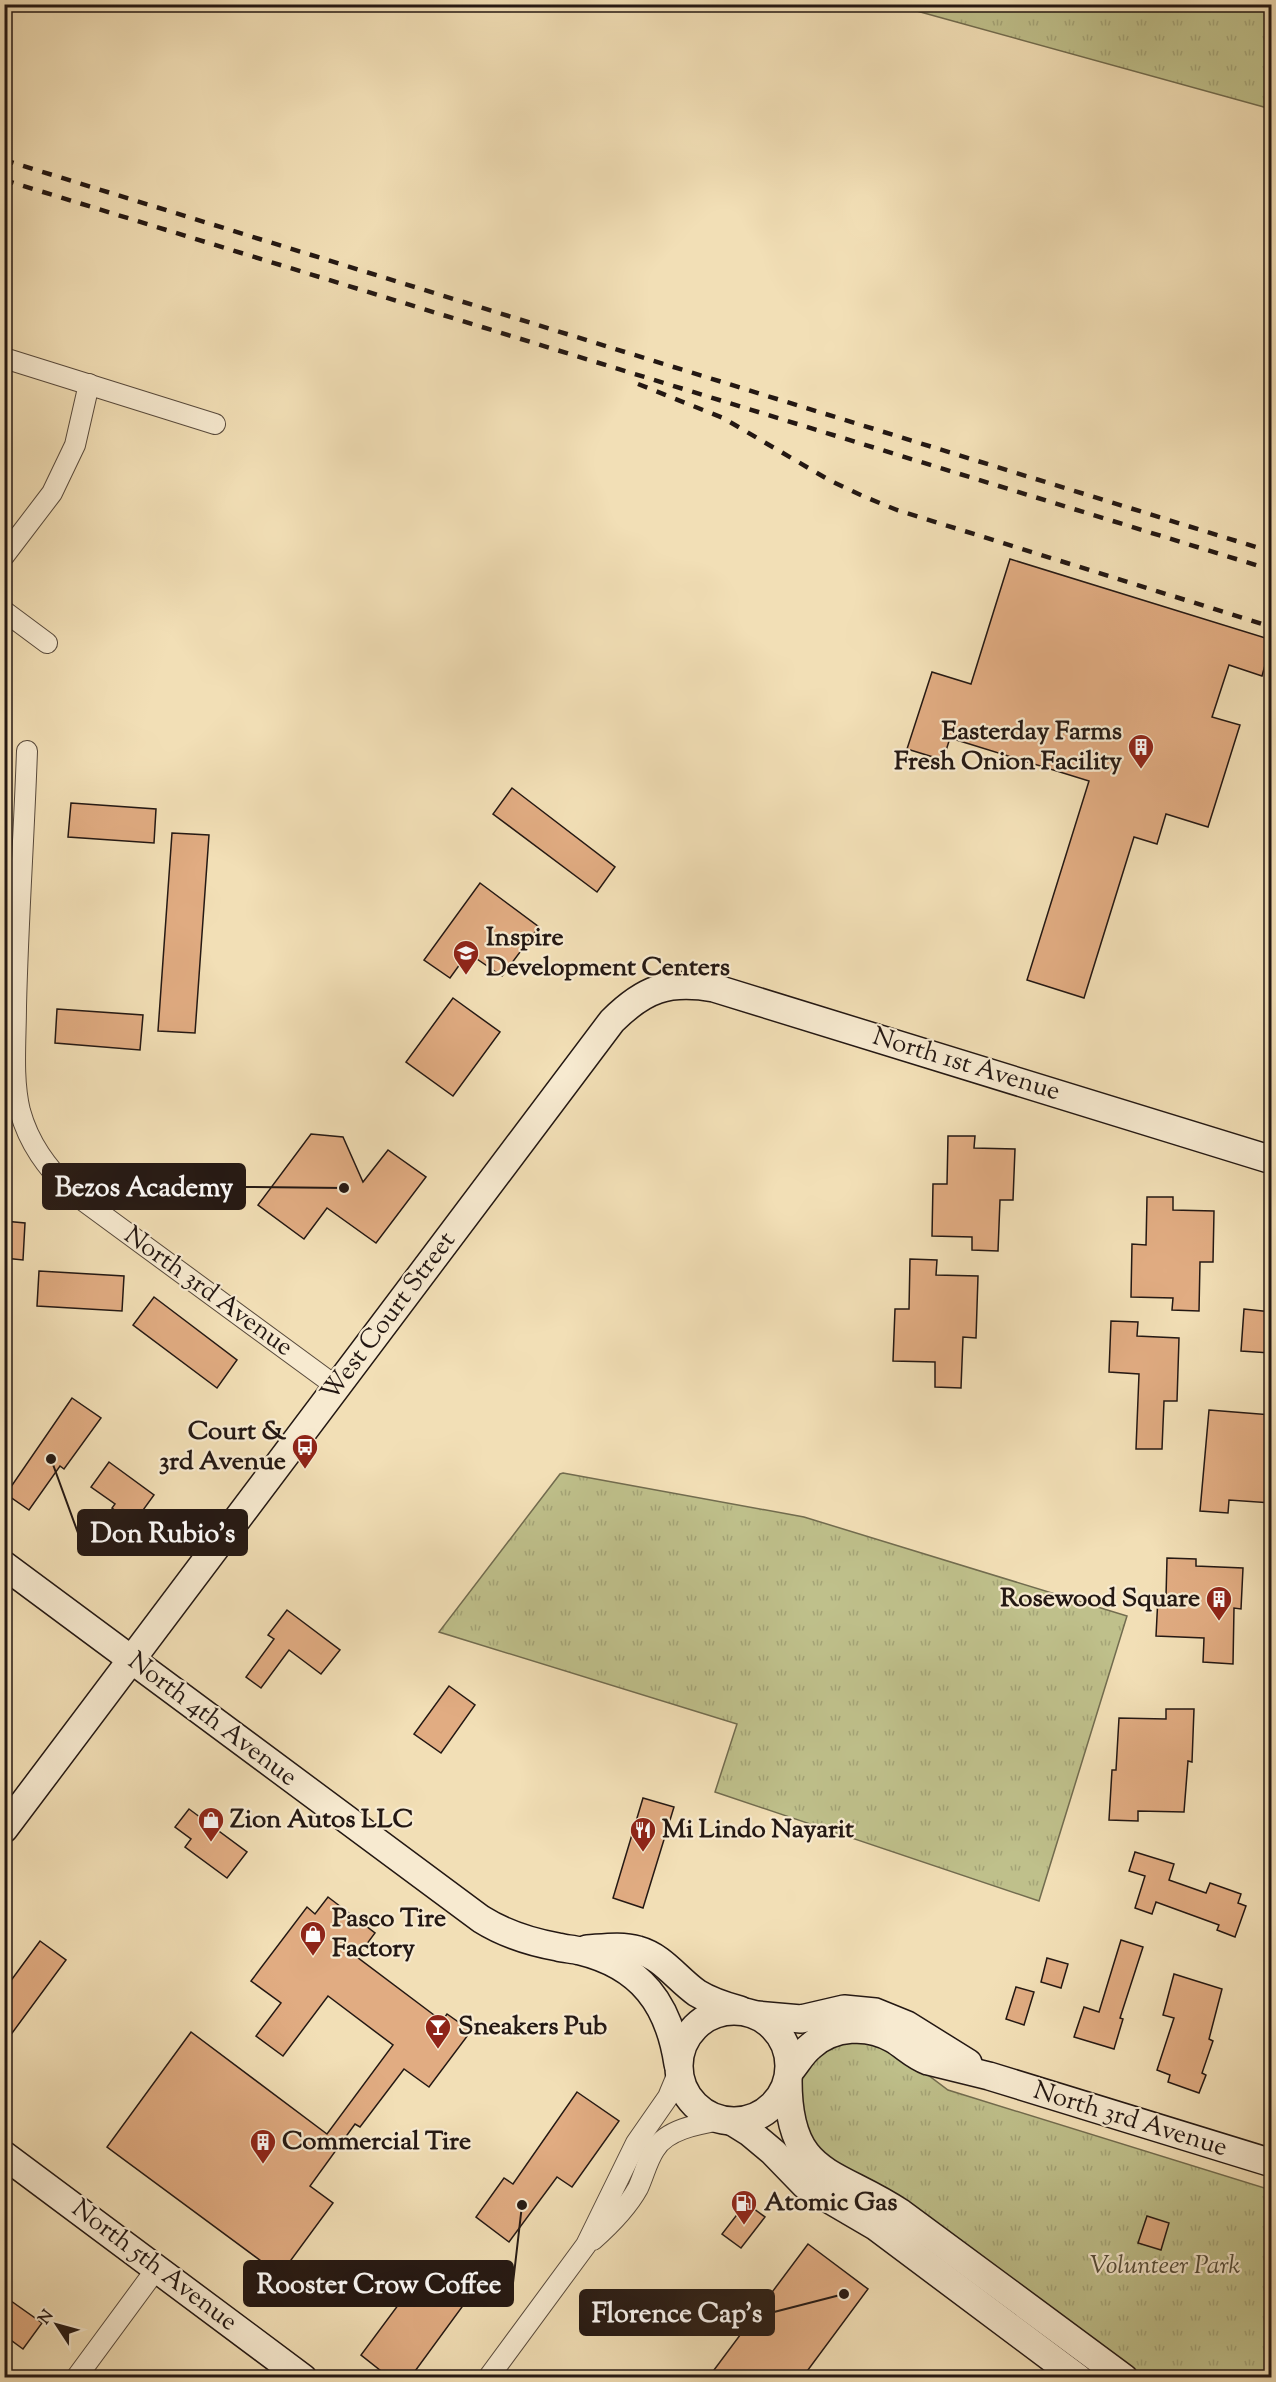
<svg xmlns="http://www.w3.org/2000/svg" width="1276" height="2382" viewBox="0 0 1276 2382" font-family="'Sorts Mill Goudy',serif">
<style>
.grass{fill:url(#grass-tufts);stroke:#726c4f;stroke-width:1.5}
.building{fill:#e1ac82;stroke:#241813;stroke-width:1.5}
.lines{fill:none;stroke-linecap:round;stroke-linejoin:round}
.street-casing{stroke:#584a3c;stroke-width:22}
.secondary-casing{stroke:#241813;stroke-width:30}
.street{stroke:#f7ead0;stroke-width:20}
.secondary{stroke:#f7ead0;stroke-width:27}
.rail{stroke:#241813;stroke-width:4.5;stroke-dasharray:10 10;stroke-linecap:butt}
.labels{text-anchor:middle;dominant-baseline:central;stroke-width:4.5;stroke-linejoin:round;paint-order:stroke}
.poi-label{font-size:26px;font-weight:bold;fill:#241813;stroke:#f7ead0;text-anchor:start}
.street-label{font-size:26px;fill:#241813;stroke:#f7ead0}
.park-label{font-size:26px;font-style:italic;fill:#524a37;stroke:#f7ead0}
.leader{fill:none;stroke:#241813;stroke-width:2}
.callout-dot{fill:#241813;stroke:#f7ead0;stroke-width:2}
.callout{fill:#241813;stroke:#241813;stroke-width:2}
.callout-label{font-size:27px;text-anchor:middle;font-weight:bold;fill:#fff}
</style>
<defs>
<pattern id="grass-tufts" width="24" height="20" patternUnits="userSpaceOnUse" patternTransform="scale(1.5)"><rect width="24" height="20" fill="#bfc08b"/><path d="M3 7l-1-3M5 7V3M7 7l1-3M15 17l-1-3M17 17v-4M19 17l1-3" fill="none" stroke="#a4a477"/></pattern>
</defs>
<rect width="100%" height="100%" fill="#f2dfb6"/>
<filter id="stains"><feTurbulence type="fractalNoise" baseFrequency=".00333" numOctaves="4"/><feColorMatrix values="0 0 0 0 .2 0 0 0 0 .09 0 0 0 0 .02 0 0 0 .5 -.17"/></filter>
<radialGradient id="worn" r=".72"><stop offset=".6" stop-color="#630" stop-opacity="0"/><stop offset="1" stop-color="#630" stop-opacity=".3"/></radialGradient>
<g class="grass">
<path d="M895 5H1271V109Z"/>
<path d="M563 1473 804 1517 1127 1616 1039 1901 715 1792 737 1724 439 1632 560 1474Z"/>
<path d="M860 2037 912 2063 948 2090 1271 2190V2377H1140L896 2195 812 2150 796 2083 819 2051Z"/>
</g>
<g class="building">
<path d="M1010 559 1272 640 1262 676 1229 665 1212 717 1240 725 1208 827 1166 814 1157 844 1134 837 1084 998 1027 980 1089 781 950 738 943 760 907 749 932 672 971 684Z"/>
<path d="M512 788 615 867 597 892 493 814Z"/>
<path d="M71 803 156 809 154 843 68 837Z"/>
<path d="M172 833 209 835 195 1033 158 1031Z"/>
<path d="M480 883 539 927 502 976 468 953 450 978 424 960Z"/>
<path d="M453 998 500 1032 453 1096 406 1062Z"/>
<path d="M57 1009 143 1015 140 1050 55 1043Z"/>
<path d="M311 1134 343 1137 363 1182 388 1150 426 1177 376 1243 327 1208 304 1239 258 1205Z"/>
<path d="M948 1136H975L974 1148 1015 1149 1013 1200H1000L998 1251 972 1250V1237L932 1236 933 1184H947Z"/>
<path d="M1147 1197H1173V1210L1214 1211 1213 1262H1200L1199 1311 1172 1310 1173 1298 1131 1297 1132 1244 1146 1245Z"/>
<path d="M4 1221 25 1223 23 1260 4 1258Z"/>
<path d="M910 1259 937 1260 936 1275 978 1276 976 1338 963 1337 961 1388 935 1387V1362L893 1361 895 1309H909Z"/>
<path d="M39 1271 124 1276 122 1311 37 1306Z"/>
<path d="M154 1297 237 1360 217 1388 133 1325Z"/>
<path d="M1244 1309 1272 1312 1270 1353 1241 1351Z"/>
<path d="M1111 1321 1138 1322 1137 1336 1179 1338 1177 1401H1164L1162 1449H1136L1139 1374 1109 1372Z"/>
<path d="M72 1398 101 1418 64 1469 60 1466 29 1510 6 1494Z"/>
<path d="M1209 1410 1272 1415V1503L1229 1500 1228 1513 1200 1511Z"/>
<path d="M109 1462 154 1495 133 1524 112 1508 115 1504 91 1487Z"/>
<path d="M1167 1558 1196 1559V1566L1243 1568 1241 1609 1234 1608 1233 1664 1203 1662 1204 1638 1156 1636 1158 1597H1166Z"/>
<path d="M287 1610 340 1650 321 1674 289 1650 261 1688 246 1677 274 1639 268 1635Z"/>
<path d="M449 1686 475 1705 441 1753 414 1734Z"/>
<path d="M1166 1709H1194L1192 1762 1188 1761 1184 1812 1138 1811V1821L1109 1820 1112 1770H1116L1119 1718 1166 1719Z"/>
<path d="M643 1798 674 1807 643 1908 613 1898Z"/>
<path d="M189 1809 247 1852 227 1878 185 1847 191 1839 175 1827Z"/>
<path d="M1135 1852 1174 1864 1169 1880 1206 1893 1210 1883 1241 1894 1238 1903 1246 1906 1235 1937 1217 1930 1219 1925 1156 1902 1152 1914 1135 1908 1145 1876 1129 1871Z"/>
<path d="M328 1897 375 1933 357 1957 442 2021 447 2014 471 2031 429 2087 404 2069 360 2127 355 2124 310 2186 333 2203 280 2275 107 2147 191 2032 327 2134 393 2045 328 1996 283 2056 256 2036 281 2003 251 1981 307 1907 315 1914Z"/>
<path d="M1121 1940 1143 1947 1120 2018 1123 2019 1114 2049 1074 2037 1084 2007 1099 2012Z"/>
<path d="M40 1941 66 1960 4 2044V1990Z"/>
<path d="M1047 1958 1068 1964 1061 1988 1041 1982Z"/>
<path d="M1174 1974 1222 1989 1209 2039 1213 2041 1202 2073 1206 2075 1199 2093 1168 2082 1170 2075 1157 2070 1174 2018 1163 2015Z"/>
<path d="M1016 1987 1034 1992 1024 2025 1006 2019Z"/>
<path d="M577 2092 619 2121 572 2187 557 2177 509 2242 476 2217 504 2178 513 2184Z"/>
<path d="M746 2203 765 2217 741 2248 722 2234Z"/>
<path d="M1147 2216 1169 2223 1161 2250 1138 2243Z"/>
<path d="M808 2244 868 2289 802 2378H708Z"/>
<path d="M419 2277 462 2307 410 2378H390L361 2355Z"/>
<path d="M4 2296 42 2323 23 2349 4 2335Z"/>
</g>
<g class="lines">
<g class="street-casing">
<g id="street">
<path d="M4 358 215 424"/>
<path d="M4 556 52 493 75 445 89 384"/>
<path d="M4 611 47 643"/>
<path d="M27 751C24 836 18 921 16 1006 16 1040 12 1078 20 1111 29 1144 47 1167 70 1191L337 1387"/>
<path d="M593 2240C610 2225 627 2208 638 2188 644 2175 647 2161 655 2149 667 2129 699 2124 721 2120"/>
<path d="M76 2378 157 2268"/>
<path d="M488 2378 586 2245 636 2143 668 2097 678 2073"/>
</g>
</g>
<g class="secondary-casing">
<g id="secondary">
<path d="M4 1565 481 1919C505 1934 530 1942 558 1947 565 1949 573 1949 580 1951 641 1966 669 2004 678 2064"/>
<path d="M4 1829 612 1021C644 989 668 980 714 988L1272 1160"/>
<path d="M587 1949C603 1948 622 1945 638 1950 663 1957 676 1978 697 1993 710 2001 725 2006 740 2010"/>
<circle cx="734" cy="2066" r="55"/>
<path d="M757 2015 801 2019 844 2009 875 2012 907 2025 968 2063"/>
<path d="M790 2071C797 2063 802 2053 811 2046 833 2026 868 2024 893 2039 905 2046 914 2056 928 2061L989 2076 1272 2163"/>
<path d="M788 2080C788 2178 835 2169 901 2213L1124 2378"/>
<path d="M733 2122 749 2132 773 2152 805 2185 875 2226 1078 2378"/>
<path d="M4 2155 303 2378"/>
</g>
</g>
<use href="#street" class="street"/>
<use href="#secondary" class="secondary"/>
<g class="rail">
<path d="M4 160 1272 552"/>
<path d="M4 180 1272 570"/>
<path d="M638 384 723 418 829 480 865 497 897 510 1272 627"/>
</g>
</g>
<defs>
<g id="building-pin" transform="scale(1.35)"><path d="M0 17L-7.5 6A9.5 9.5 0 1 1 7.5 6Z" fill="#8f2418" stroke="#f7ead0"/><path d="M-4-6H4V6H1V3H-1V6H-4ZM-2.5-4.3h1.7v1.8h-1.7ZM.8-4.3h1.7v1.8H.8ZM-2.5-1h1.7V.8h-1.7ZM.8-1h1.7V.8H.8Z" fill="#fff"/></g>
<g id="school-pin" transform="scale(1.35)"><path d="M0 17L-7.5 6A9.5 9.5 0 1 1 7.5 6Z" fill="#8f2418" stroke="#f7ead0"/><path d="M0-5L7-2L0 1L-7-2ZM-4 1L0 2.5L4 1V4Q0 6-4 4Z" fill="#fff"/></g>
<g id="bus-pin" transform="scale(1.35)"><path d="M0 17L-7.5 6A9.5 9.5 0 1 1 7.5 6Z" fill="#8f2418" stroke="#f7ead0"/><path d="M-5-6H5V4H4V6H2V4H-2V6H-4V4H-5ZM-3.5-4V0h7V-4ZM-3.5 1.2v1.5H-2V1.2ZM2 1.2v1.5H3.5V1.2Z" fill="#fff"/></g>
<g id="shop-pin" transform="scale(1.35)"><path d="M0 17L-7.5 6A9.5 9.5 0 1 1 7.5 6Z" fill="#8f2418" stroke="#f7ead0"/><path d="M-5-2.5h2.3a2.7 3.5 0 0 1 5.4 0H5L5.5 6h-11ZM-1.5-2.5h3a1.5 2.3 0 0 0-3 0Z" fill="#fff"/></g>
<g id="restaurant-pin" transform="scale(1.35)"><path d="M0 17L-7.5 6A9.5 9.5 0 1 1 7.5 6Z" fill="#8f2418" stroke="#f7ead0"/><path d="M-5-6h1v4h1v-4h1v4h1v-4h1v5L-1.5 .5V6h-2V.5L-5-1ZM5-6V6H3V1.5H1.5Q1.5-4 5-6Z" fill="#fff"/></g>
<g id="bar-pin" transform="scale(1.35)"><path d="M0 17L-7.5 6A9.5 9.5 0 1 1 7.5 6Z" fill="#8f2418" stroke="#f7ead0"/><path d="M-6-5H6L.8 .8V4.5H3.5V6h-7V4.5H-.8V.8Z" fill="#fff"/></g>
<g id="fuel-pin" transform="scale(1.35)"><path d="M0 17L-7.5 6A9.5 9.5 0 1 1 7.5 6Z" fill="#8f2418" stroke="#f7ead0"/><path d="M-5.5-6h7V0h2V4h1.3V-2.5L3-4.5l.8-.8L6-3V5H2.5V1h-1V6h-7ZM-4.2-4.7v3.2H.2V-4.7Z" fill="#fff"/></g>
</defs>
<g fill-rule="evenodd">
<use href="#building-pin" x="1141" y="747"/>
<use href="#school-pin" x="466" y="953"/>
<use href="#bus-pin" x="305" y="1447"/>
<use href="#building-pin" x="1219" y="1599"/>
<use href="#shop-pin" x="211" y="1820"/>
<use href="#restaurant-pin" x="643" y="1830"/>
<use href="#shop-pin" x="313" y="1934"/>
<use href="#bar-pin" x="438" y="2027"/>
<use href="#building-pin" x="263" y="2142"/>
<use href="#fuel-pin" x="744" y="2203"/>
</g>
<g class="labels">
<g class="poi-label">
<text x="1122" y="732" text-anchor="end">Easterday Farms<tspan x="1122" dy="30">Fresh Onion Facility</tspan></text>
<text x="486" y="938">Inspire<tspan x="486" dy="30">Development Centers</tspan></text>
<text x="286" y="1432" text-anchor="end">Court &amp;<tspan x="286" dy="30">3rd Avenue</tspan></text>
<text x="1200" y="1599" text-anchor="end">Rosewood Square</text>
<text x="230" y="1820">Zion Autos LLC</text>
<text x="662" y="1830">Mi Lindo Nayarit</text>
<text x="332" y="1919">Pasco Tire<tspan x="332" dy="30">Factory</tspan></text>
<text x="458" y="2027">Sneakers Pub</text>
<text x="282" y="2142">Commercial Tire</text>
<text x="764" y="2203">Atomic Gas</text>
</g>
<g class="street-label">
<text transform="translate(966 1065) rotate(17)">North 1st Avenue</text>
<text transform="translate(208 1292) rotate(36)">North 3rd Avenue</text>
<text transform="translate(389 1317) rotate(-53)">West Court Street</text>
<text transform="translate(212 1720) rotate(37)">North 4th Avenue</text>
<text transform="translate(1130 2120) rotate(17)">North 3rd Avenue</text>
<text transform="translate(154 2266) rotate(37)">North 5th Avenue</text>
</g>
<g class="park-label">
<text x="1165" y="2266">Volunteer Park</text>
</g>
</g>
<path class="leader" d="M344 1188L245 1187M51 1459L78 1533M522 2205L513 2283M844 2294L774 2312"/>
<g class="callout-dot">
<circle cx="344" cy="1188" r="6"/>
<circle cx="51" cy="1459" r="6"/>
<circle cx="522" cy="2205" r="6"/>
<circle cx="844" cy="2294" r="6"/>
</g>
<g class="callout">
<rect x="43" y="1164" width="202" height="45" rx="6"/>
<rect x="78" y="1510" width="169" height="45" rx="6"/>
<rect x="244" y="2261" width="269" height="45" rx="6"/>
<rect x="580" y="2290" width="194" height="45" rx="6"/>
</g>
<g class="callout-label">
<text x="144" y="1196">Bezos Academy</text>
<text x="163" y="1542">Don Rubio's</text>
<text x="379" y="2293">Rooster Crow Coffee</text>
<text x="677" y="2322">Florence Cap's</text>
</g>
<rect width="1276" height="2382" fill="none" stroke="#f2dfb6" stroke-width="24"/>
<rect x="6" y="6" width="1264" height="2370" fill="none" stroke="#241813" stroke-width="3"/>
<rect x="12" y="12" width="1252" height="2358" fill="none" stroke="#241813" stroke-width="1.5"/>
<g transform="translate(57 2325) rotate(306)" stroke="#f7ead0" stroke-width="4.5" paint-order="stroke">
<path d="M0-4.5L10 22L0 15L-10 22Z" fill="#241813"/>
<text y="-9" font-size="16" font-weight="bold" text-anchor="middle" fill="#241813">N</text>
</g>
<rect width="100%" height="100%" filter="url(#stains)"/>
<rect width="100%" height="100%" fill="url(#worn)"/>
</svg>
